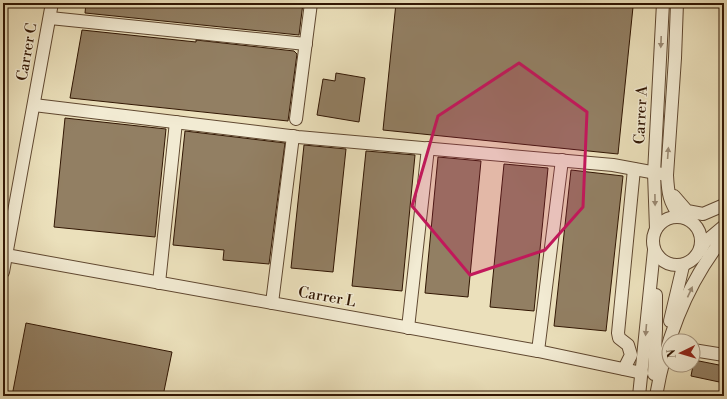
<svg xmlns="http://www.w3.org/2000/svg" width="727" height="399" viewBox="0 0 727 399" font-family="'Libre Bodoni',serif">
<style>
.building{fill:#927f63;stroke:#311603}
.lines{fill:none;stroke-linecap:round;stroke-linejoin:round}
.minor-casing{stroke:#604831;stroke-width:14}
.minor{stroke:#f2ebd3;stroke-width:12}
.oneway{fill:#9b8b75}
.marked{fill:#c2185b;fill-opacity:0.2;stroke:#c2185b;stroke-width:3;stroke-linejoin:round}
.labels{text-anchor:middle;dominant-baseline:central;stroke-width:3;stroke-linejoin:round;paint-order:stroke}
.street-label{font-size:15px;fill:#311603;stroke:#f2ebd3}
</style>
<rect width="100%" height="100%" fill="#ebe0bb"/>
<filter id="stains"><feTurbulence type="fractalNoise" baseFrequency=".005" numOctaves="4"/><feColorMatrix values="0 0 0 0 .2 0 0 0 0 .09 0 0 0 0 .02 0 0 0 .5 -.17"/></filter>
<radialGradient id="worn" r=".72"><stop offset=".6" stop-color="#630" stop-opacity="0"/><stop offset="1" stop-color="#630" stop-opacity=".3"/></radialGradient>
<g class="building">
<path d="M86 3H303L299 35 85 13Z"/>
<path d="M396 3H590L633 7 618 154 383 130Z"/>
<path d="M82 30 196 42V40L294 51 297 54 288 121 70 98Z"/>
<path d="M336 73 365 78 359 122 317 115 323 79 335 81Z"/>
<path d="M65 118 166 129 155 237 54 227Z"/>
<path d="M185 131 285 143 269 264 223 260 224 250 173 245Z"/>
<path d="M304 145 346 149 333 272 291 268Z"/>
<path d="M366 151 415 155 402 291 352 286Z"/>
<path d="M438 157 481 161 468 297 425 293Z"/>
<path d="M504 164 548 168 534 311 490 307Z"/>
<path d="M571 170 623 176 606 331 554 326Z"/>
<path d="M26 323 172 352 163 396H12Z"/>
<path d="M694 360 724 366V383L691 376Z"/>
</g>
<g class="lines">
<g class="minor-casing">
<g id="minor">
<path d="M677 3 675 58 667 175C668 194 669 201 680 217"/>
<path d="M50 18 306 44"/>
<path d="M34 105 298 137 613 165 667 175"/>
<path d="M296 119 311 3"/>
<path d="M674 196 687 211 703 214 724 205"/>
<circle cx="677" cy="241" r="24"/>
<path d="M656 229 654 173 663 3"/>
<path d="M700 251 705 242 724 226"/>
<path d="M6 255 538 351 642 373"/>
<path d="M3 272 52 3"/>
<path d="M159 283 176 122"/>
<path d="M272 303 293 136"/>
<path d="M670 321 683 266"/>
<path d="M408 328 428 148"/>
<path d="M693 350 724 355"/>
<path d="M538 351 562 160"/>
<path d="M624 369 631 355 628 345 619 338 618 333 634 169"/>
<path d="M654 374 656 330V295"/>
<path d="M639 396 654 250"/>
<path d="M656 396C666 338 687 283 724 237"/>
</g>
</g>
<use href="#minor" class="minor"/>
</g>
<defs><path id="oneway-solid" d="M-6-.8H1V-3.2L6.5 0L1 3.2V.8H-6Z"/></defs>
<g class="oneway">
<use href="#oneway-solid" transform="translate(661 42) rotate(92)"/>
<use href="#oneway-solid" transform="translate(668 153) rotate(-86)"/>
<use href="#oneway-solid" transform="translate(655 200) rotate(89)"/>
<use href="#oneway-solid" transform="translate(690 292) rotate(-65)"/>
<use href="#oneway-solid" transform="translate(646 330) rotate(95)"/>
</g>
<path class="marked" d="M519 63 587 112 583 207 545 250 470 275 412 206 438 116Z"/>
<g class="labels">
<g class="street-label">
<text transform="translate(27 52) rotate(-80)">Carrer C</text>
<text transform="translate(641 115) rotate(-87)">Carrer A</text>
<text transform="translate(327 297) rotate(10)">Carrer L</text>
</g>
</g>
<rect width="727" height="399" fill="none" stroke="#ebe0bb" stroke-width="16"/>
<rect x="4" y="4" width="719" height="391" fill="none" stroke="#311603" stroke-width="2"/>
<rect x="8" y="8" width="711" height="383" fill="none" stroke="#311603"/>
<g transform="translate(681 353) rotate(265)"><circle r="19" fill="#f2ebd3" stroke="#a59680"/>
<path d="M0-3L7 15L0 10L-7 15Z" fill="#8f2418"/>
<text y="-6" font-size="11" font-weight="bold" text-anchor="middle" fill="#311603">N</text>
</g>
<rect width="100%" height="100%" filter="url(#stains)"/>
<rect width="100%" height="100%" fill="url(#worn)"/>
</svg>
